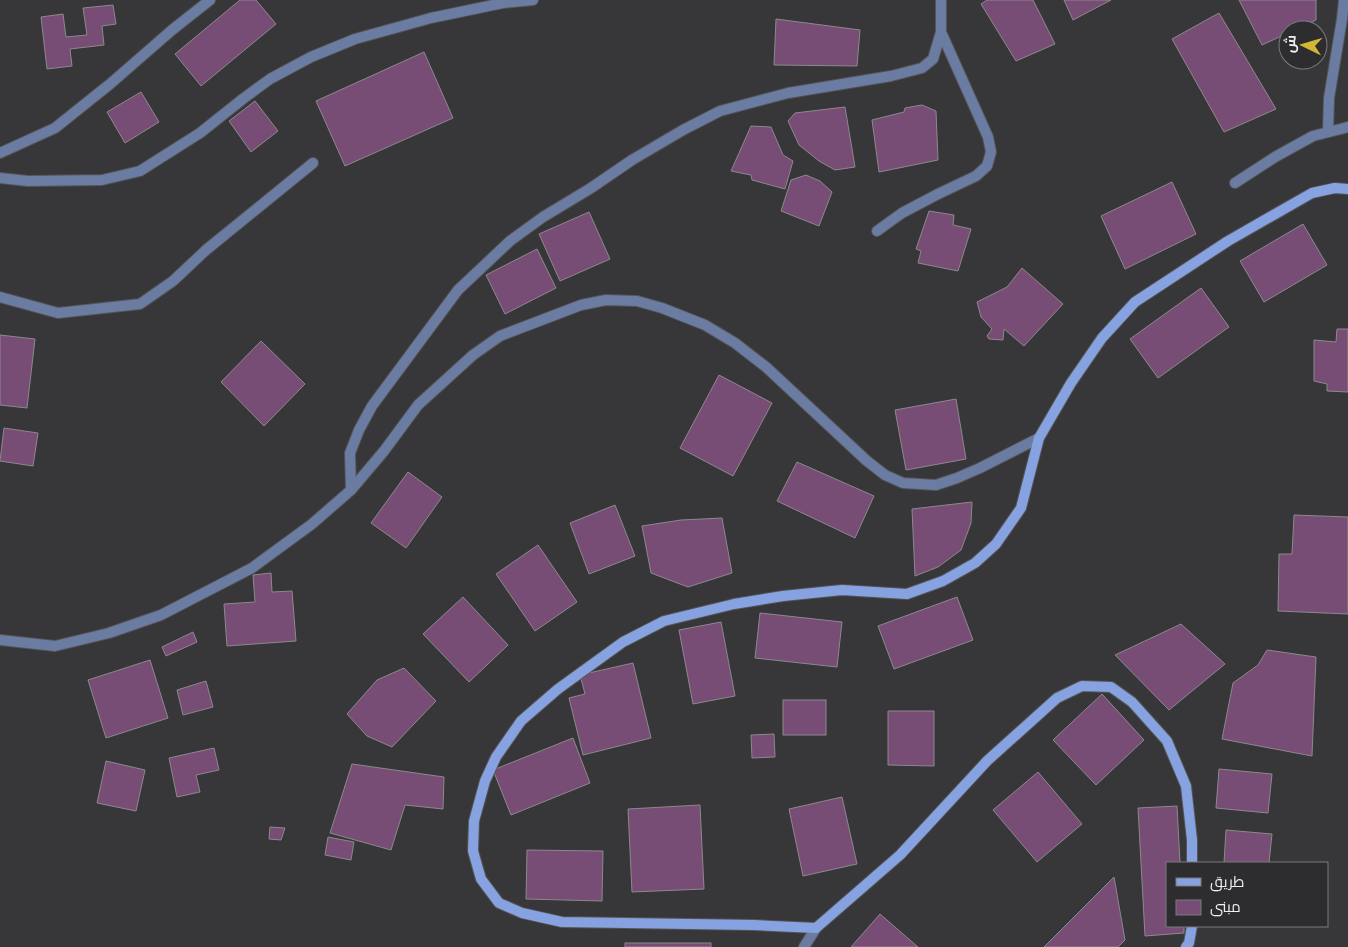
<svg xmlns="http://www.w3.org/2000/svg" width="1348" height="947" viewBox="0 0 1348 947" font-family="Quicksand,Cairo,sans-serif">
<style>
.building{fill:#784d75;stroke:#8c898c}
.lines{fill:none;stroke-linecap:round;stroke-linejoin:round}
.street-casing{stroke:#555456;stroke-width:12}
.secondary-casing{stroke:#555456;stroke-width:12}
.street{stroke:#6b7ca3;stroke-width:10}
.secondary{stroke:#87a2e0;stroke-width:10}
</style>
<rect width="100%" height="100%" fill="#373639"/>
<g class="building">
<path d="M240 0H256L276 24 201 86 175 54Z"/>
<path d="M987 0H1033L1055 44 1016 61 981 4Z"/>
<path d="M1064 0H1111L1073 20Z"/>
<path d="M1239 0H1316V20L1294 30H1288V33L1262 45Z"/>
<path d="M113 5 116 24 102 26 104 45 70 49 72 66 47 69 41 17 63 14 66 37 87 35 83 8Z"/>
<path d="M1219 13 1276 109 1224 132 1172 39Z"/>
<path d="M776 19 860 30 857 66 774 65Z"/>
<path d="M424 52 453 118 345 166 316 101Z"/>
<path d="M141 92 159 122 125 143 107 112Z"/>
<path d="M255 101 278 131 251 152 229 121Z"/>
<path d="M922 105 936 111 938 160 879 172 872 120 904 112 905 108Z"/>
<path d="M845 107 855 167 835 170 819 161 799 145 788 121 795 113Z"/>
<path d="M751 126 771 127 783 155 793 161 785 189 752 180 751 175 731 171Z"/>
<path d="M806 175 820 181 832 192 819 226 781 211 791 180Z"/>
<path d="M1172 182 1196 234 1125 269 1101 216Z"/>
<path d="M929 211 954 215 953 225 971 229 958 271 918 263 921 251 916 249Z"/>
<path d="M589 212 610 259 560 281 539 234Z"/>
<path d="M1303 224 1327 265 1264 302 1240 261Z"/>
<path d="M537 249 556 288 505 314 486 275Z"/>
<path d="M1022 268 1063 304 1024 346 1004 329 1003 340 989 339 987 336 992 329 981 317 977 302 1007 287Z"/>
<path d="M1201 288 1229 327 1158 378 1130 339Z"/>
<path d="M1337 329H1348V392L1327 391V384L1314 381V340L1336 342Z"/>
<path d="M0 335 35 339 27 408 0 405Z"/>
<path d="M261 341 305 384 264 426 221 382Z"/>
<path d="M719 375 772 403 733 476 680 448Z"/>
<path d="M956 399 966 459 906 470 895 410Z"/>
<path d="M4 428 38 433 33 466 0 461Z"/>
<path d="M797 462 874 496 855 538 777 501Z"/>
<path d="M408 472 442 497 406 548 371 523Z"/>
<path d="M972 502 971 523 961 550 938 567 915 576 912 509Z"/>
<path d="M615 505 635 556 589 574 570 523Z"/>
<path d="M1294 515 1348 517V614L1278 611 1279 554H1292Z"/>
<path d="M722 518 732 573 688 587 651 573 642 526 681 520Z"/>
<path d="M538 545 577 602 535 631 496 574Z"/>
<path d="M271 573 272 592 292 591 296 641 227 646 224 604 255 602 253 575Z"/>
<path d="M463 597 508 645 469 682 423 634Z"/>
<path d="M957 597 973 640 894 669 878 626Z"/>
<path d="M760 613 842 622 837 667 755 658Z"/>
<path d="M721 622 735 696 693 704 679 630Z"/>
<path d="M1181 624 1225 664 1169 710 1115 655Z"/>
<path d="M193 632 197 642 166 656 162 647Z"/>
<path d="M1267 650 1316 657 1312 756 1222 739 1233 683 1258 665Z"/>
<path d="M150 660 168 718 106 738 88 680Z"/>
<path d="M633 663 651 738 583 755 569 698 585 694 580 675Z"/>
<path d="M404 668 436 701 392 747 367 736 347 714 377 680Z"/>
<path d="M206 681 213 707 183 715 177 690Z"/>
<path d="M1102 694 1144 740 1096 785 1053 740Z"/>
<rect x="783" y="700" width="43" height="35"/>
<path d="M888 711H934V766L888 765Z"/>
<path d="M774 734 775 757 752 758 751 735Z"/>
<path d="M573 738 590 783 511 815 493 770Z"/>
<path d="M214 748 219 770 196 775 200 792 177 797 169 758Z"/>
<path d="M106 761 145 770 136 811 97 803Z"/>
<path d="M352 764 444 777 443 809 405 805 391 850 330 833Z"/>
<path d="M1219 769 1272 774 1268 813 1216 808Z"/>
<path d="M1038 772 1082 824 1037 862 993 810Z"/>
<path d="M842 797 857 864 803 876 789 809Z"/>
<path d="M700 805 704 889 632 892 628 809Z"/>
<path d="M1177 806 1180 863H1167V926H1184V933L1145 936 1138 808Z"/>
<path d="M270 827 285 828 281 840 269 839Z"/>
<path d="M1226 830 1272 834 1269 863H1224Z"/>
<path d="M328 837 354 842 351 860 325 855Z"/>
<path d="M527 850 603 851 602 901 526 899Z"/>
<path d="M1114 877 1125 940 1118 947H1044Z"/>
<path d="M880 914 918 947H851Z"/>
<rect x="625" y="943" width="86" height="4"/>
</g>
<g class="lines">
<g class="street-casing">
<g id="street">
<path d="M1328 132 1329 98 1342 19 1344 0"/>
<path d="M0 153 55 128 110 84 172 30 210 0"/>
<path d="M0 178 28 181 102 180 140 171 200 133 244 98 270 79 311 57 355 39 431 18 503 3 533 0"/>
<path d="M1235 183 1275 157 1313 136 1348 127"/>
<path d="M877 231 902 213 938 194 976 176 987 166 991 152 988 137 941 32"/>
<path d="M0 297 58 313 140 304 173 281 206 250 313 163"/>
<path d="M351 490 350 453 359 430 372 406 458 290 510 241 543 217 591 188 632 160 683 130 720 111 788 93 891 76 922 68 933 59 941 32V0"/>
<path d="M0 640 55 646 109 633 161 615 252 568 312 524 351 490 384 451 418 405 473 355 500 336 581 305 606 300 637 301 662 308 705 325 735 343 766 367 867 461 885 475 903 483 936 485 957 478 980 468 1039 438"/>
<path d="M804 947 816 928"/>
</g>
</g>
<g class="secondary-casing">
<g id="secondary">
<path d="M1192 863V840L1186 786 1167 741 1132 702 1111 687 1082 686 1057 698 987 761 900 855 816 928 754 925 562 922 522 913 499 903 481 879 473 851 474 821 485 781 496 757 521 721 558 689 623 642 664 621 734 604 783 596 842 590 907 594 943 581 975 563 996 544 1021 508 1039 438 1071 383 1102 338 1135 302 1228 241 1312 193 1335 188 1348 189"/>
<path d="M1186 947 1189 943 1192 926"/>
</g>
</g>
<use href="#street" class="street"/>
<use href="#secondary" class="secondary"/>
</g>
<rect x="1166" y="862" width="162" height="65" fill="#2d2c2f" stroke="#7b7a7d"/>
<rect x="1176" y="878" width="25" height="8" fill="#87a2e0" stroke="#7b7a7d"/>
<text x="1210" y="887" font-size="15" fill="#f0f0f1">طريق</text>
<rect x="1176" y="900" width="25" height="15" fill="#784d75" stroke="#7b7a7d"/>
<text x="1210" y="912" font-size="15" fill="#f0f0f1">مبنى</text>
<g transform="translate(1303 45) rotate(275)"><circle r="24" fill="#2d2c2f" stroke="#7b7a7d"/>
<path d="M0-4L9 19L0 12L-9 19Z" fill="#d4b635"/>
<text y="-8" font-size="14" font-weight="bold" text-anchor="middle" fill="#f0f0f1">ش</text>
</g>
</svg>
